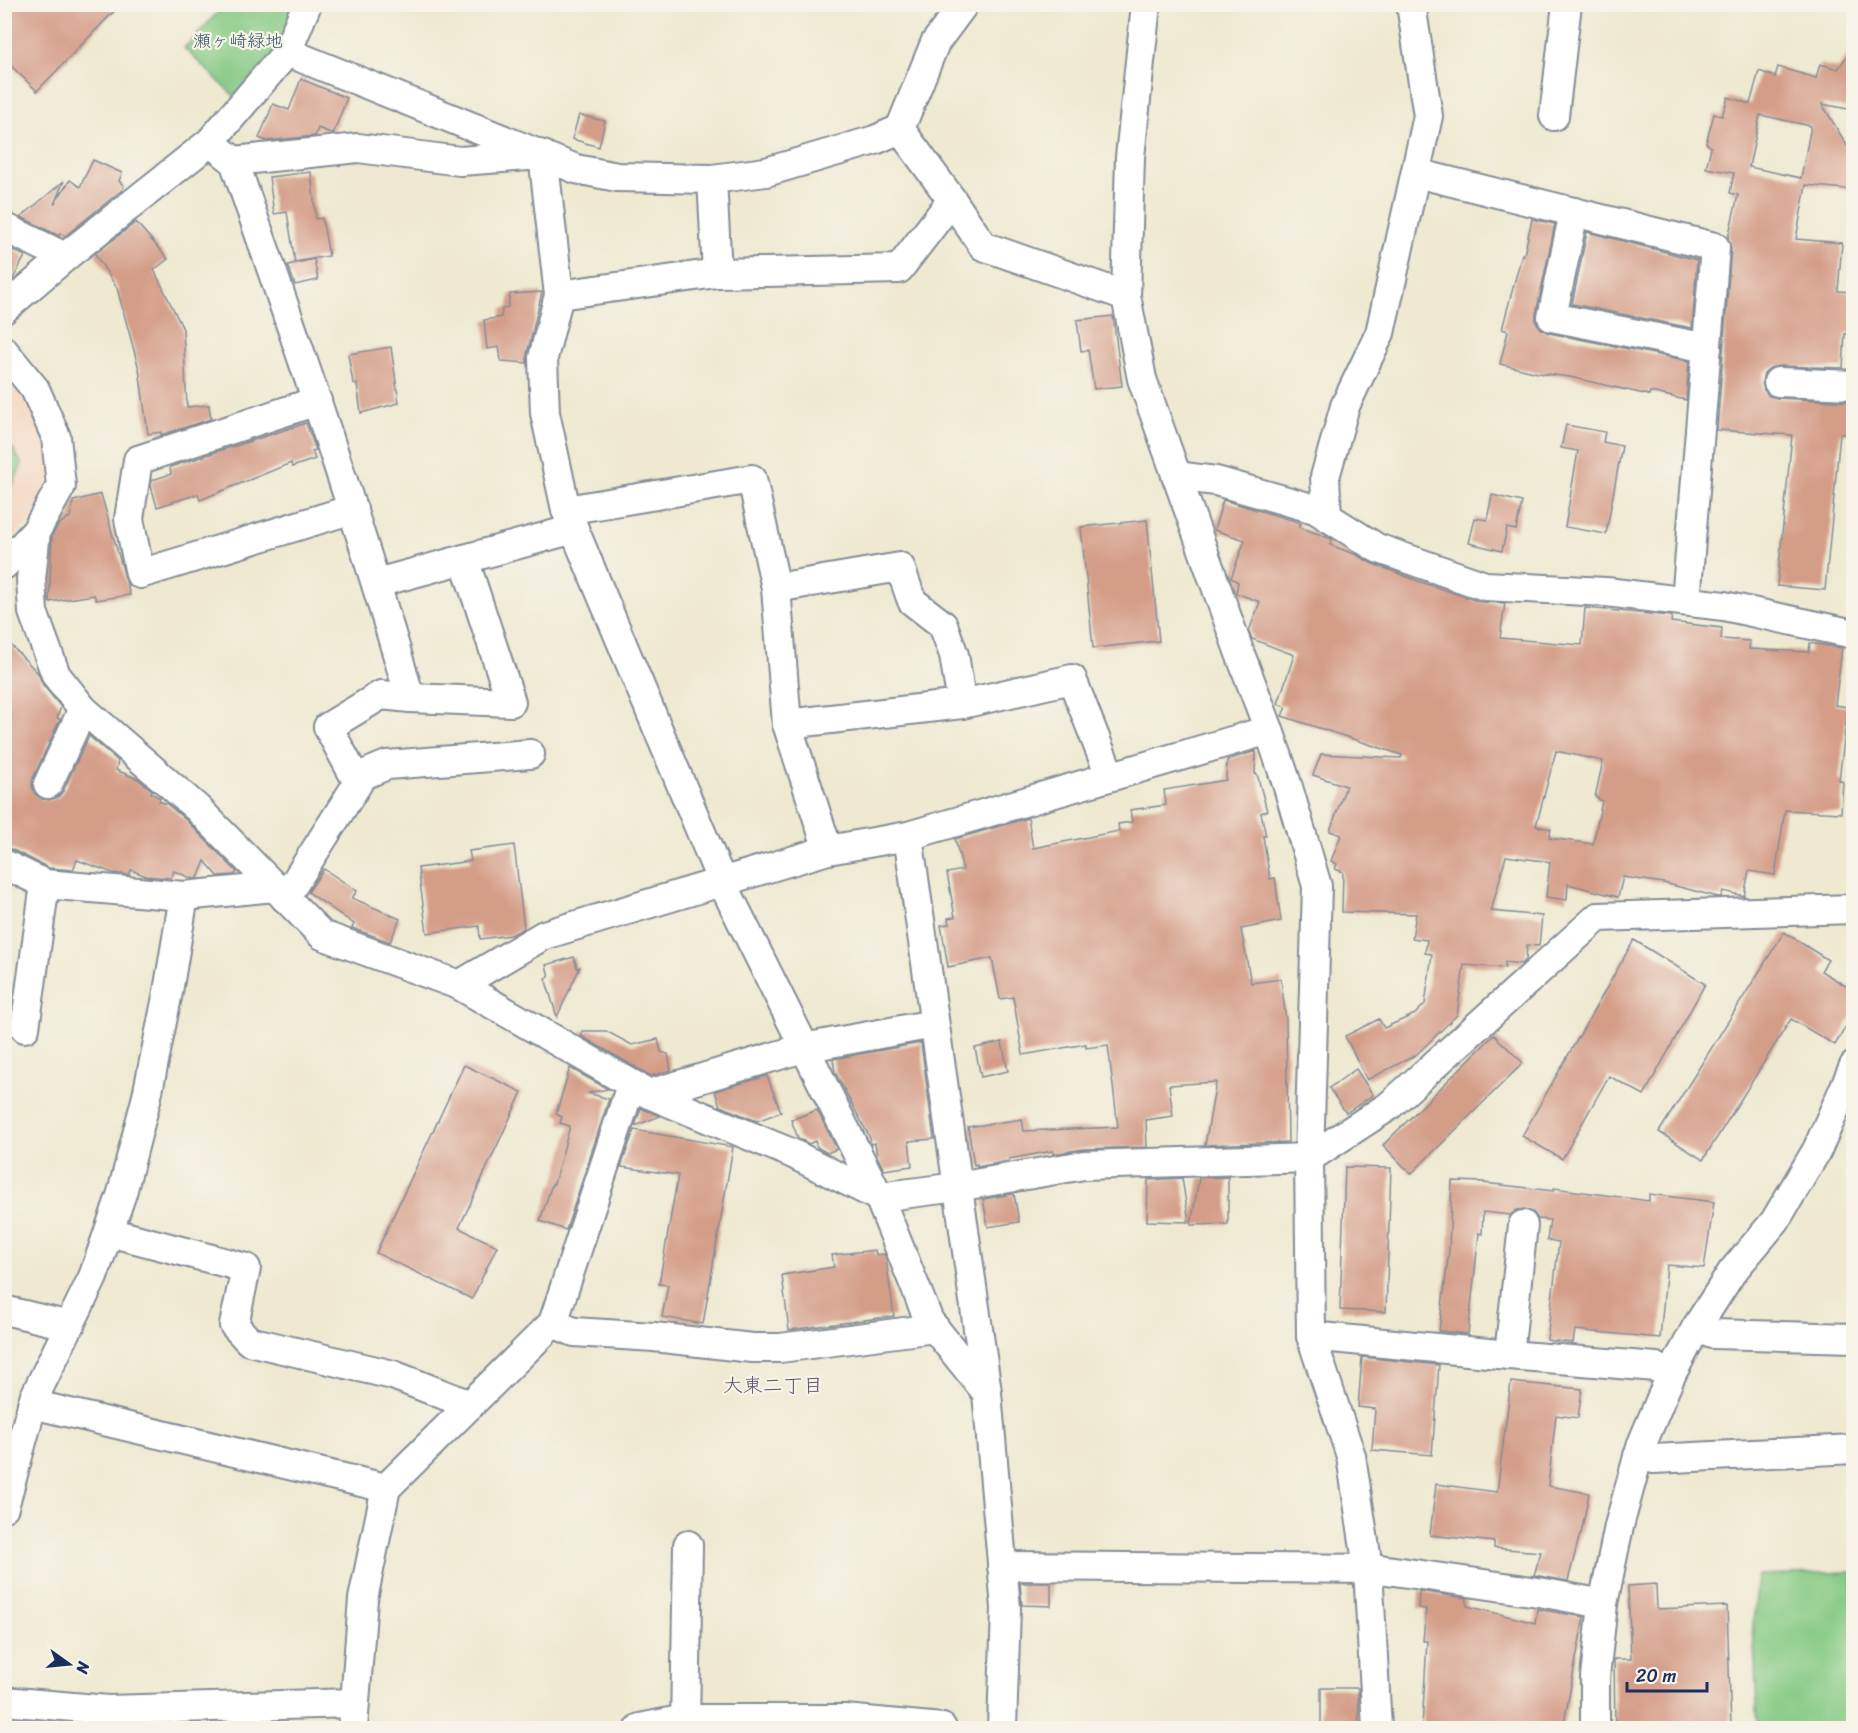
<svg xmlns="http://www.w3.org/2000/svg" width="1858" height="1733" viewBox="0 0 1858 1733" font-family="Sriracha,'Klee One',sans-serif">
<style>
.built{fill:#f4d4bf}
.green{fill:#84c983;stroke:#507c70;stroke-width:1.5}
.building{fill:#d49d88;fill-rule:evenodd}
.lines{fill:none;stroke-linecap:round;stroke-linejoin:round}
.minor-casing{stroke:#848c97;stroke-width:32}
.minor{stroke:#fff;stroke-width:28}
.labels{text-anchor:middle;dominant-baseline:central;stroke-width:4.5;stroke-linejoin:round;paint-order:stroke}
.park-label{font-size:18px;fill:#355667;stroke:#f7f3e8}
.neighbourhood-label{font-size:20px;fill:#5c566d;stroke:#f7f3e8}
</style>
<rect width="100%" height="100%" fill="#f7f3e8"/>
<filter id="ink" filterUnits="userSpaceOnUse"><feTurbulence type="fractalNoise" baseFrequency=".0167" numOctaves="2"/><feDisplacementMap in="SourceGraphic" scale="12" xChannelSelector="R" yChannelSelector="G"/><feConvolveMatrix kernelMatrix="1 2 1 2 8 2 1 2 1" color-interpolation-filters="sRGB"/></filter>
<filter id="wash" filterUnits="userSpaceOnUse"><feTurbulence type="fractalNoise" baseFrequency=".008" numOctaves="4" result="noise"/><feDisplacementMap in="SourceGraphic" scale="24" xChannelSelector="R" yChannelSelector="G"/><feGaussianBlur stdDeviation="1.35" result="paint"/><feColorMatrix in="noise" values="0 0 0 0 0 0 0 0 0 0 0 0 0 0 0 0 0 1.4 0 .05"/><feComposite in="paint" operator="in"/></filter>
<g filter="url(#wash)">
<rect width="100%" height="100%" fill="#eee9d0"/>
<path class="built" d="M4 368 42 425 52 472 33 517 4 547Z"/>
<g class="green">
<path d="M225 5H298L279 47 235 97 184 48Z"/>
<path d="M5 436 22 464 5 501Z"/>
<path d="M1853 1572V1728H1758L1753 1625 1758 1575Z"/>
</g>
<g id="blocks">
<g class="building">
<path d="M17 4H121L37 91 4 59V17Z"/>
<path d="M1854 46V110L1822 104 1854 157V190L1806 185 1796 239 1842 243 1838 291 1854 292V334H1845L1843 368 1778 366 1770 368 1764 373 1762 382 1764 390 1769 396 1777 398 1854 402V434H1840L1825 590 1777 586 1792 435 1717 430 1731 248 1728 238 1738 195 1730 193 1734 173 1706 168 1711 147 1706 143 1714 114 1722 116 1728 97 1750 104 1759 71 1775 77 1778 67 1816 78 1820 64 1838 69ZM1760 115 1811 126 1801 178 1749 167Z"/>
<path d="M301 79 347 98 333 134 318 128 315 136 267 141 259 138 273 104 289 110Z"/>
<path d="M579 115 605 121 599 147 572 139Z"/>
<path d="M93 160 122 173 119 181 124 186 122 190 65 236 60 233 59 236 21 217 64 181 54 204 70 180 80 187Z"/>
<path d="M311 172 316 219 322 218 329 256 295 262 287 212 274 214 269 177Z"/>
<path d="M1532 219 1555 224 1536 314V322L1541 329 1549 333 1689 361 1686 400 1650 392 1649 395 1570 377 1538 373 1500 364 1508 331 1502 329 1522 254 1524 255Z"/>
<path d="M136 222 168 259 154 270 183 329 187 407 209 405 211 419 161 435V432L148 434 139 369 117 288 95 254Z"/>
<path d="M1587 232 1697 260 1692 328 1572 304Z"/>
<path d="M4 246 25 256 12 281 4 287Z"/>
<path d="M314 259 318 280 295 285 288 265Z"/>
<path d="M542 292 527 354V363L501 361 499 347 487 349 484 320 501 317 502 309 508 307 510 294Z"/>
<path d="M1113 316 1122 386 1094 389 1088 350 1081 351 1077 320Z"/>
<path d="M391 347 399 403 361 413 357 384 353 383 348 354Z"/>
<path d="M306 423 316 450 312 451 315 459 292 467 291 463 200 500 198 494 157 507 151 486 152 480 171 474 170 467Z"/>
<path d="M1566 425 1605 432 1603 442 1622 446 1606 534 1565 527 1578 451 1561 448Z"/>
<path d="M101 494 130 595 96 600 94 595 49 602 52 535 59 524 70 517 73 501Z"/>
<path d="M1492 495 1522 502 1516 530 1507 528 1502 551 1469 543 1475 518 1487 520Z"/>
<path d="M1223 500 1301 523 1299 527 1332 539 1330 545 1357 555 1371 563 1421 582 1480 602 1505 603 1500 638 1582 645 1585 608 1672 616 1671 622 1722 628 1721 639 1750 641 1749 649 1809 652 1810 643 1842 648 1835 705 1848 707 1839 780 1843 782 1841 813 1785 810 1775 875 1749 871 1744 896 1723 891 1721 897H1718L1664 883 1623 877 1618 897 1568 884 1567 900 1546 897 1550 862 1506 856 1491 911 1542 916 1539 946 1527 945 1526 960 1522 964 1505 962V968L1464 965 1457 1015 1416 1055 1367 1080 1345 1036 1379 1019 1384 1028 1415 1014 1425 1004 1432 954 1425 953 1427 940 1412 938 1416 914 1342 912 1343 872 1335 869 1337 864 1331 861 1341 835 1330 831 1346 786 1313 775 1321 754 1401 758 1402 755 1282 716 1286 707 1278 704 1294 655 1252 639 1249 631 1260 602 1236 593 1238 582 1231 578 1245 540 1214 530ZM1556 751 1603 761 1595 797 1602 801 1593 844 1549 838 1551 829 1536 826Z"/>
<path d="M1147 520 1159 641 1093 648 1081 527Z"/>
<path d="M4 638 38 673 43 685 61 707 57 718 60 719 33 778 32 786 35 794 42 799 49 800 58 797 63 791 89 736 118 761 116 770 138 779 152 790 151 793 160 798 159 801 167 804 186 820 237 872 234 875 218 876 205 861 198 878 193 879 174 871 171 878 146 876 131 870 129 875 113 873 77 860 73 870 49 868 11 849 4 848Z"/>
<path d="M1256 751 1255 774H1257L1267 811 1261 813 1266 836H1263L1270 879 1275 878 1281 921 1241 929 1251 983 1281 979 1286 1020 1288 1142 1205 1145 1216 1082 1169 1085 1173 1116 1146 1120 1147 1147 1083 1149 1053 1154V1151L1009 1159V1161L977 1167V1164L974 1165 968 1127 1022 1119 1024 1131 1118 1127 1108 1045 1086 1048V1044L1023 1055 1013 997 1000 999 992 958 948 967 941 925 949 924 948 918 955 917 947 873 963 870 955 839 1028 818 1033 848 1119 831 1118 824 1132 822 1130 810 1166 805 1164 790 1226 780 1227 760Z"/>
<path d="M514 845 524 928 511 935 480 939 479 926 427 933 418 868 471 861 469 851Z"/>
<path d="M324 869 357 891 352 898 400 919 390 942 352 928 354 924 308 892Z"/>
<path d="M1784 932 1828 960 1821 971 1854 991V1013L1835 1045 1791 1019 1703 1160 1659 1132Z"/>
<path d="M1634 940 1705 984 1644 1095 1609 1076 1562 1159 1522 1136Z"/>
<path d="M574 957 577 968 580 967 557 1017 545 978 549 977 546 965Z"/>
<path d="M582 1031H606L632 1045 658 1039 661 1052 668 1054 671 1070 651 1076 581 1036Z"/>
<path d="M1494 1035 1523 1063 1411 1174 1383 1145Z"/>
<path d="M1002 1042 1008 1071 981 1077 975 1048Z"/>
<path d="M921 1043 934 1139 909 1141 912 1166 884 1170 877 1156 875 1143 871 1144 870 1138 835 1072 833 1059Z"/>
<path d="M464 1065 522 1092 459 1228 497 1246 472 1299 376 1253Z"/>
<path d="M570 1068 608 1089 588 1093 609 1099 566 1230 540 1221 552 1184H554L570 1126 560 1123 562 1117 556 1114Z"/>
<path d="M1356 1069 1373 1095 1346 1113 1329 1088Z"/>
<path d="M767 1076 781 1112 757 1121 720 1106 715 1091Z"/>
<path d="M641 1108 643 1109 660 1116 635 1126Z"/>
<path d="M817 1110 837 1149 827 1153 817 1147 815 1141 809 1144 798 1138 791 1120Z"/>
<path d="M634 1130 733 1147 703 1324 662 1317 668 1285 659 1284 678 1175 621 1167Z"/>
<path d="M1345 1167 1391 1168 1386 1312 1340 1310Z"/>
<path d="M1228 1177V1224L1191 1225 1199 1178Z"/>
<path d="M1182 1178 1189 1222 1147 1221 1148 1180Z"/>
<path d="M1452 1181 1484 1182V1183L1554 1191V1188L1649 1201V1194L1714 1202 1704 1268 1667 1265 1660 1338 1575 1330 1573 1343 1547 1340 1559 1242 1547 1240 1550 1220 1538 1219 1533 1212 1525 1209 1517 1210 1510 1215 1483 1212 1482 1234 1479 1233 1468 1334 1439 1331 1449 1250Z"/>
<path d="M1014 1194 1019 1222 988 1227 983 1199Z"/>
<path d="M875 1250 876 1255 884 1254 886 1259 894 1316 789 1330 782 1275 834 1267 832 1255Z"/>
<path d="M1362 1357 1439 1365 1432 1455 1372 1450 1375 1409 1358 1407Z"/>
<path d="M1511 1382 1582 1389 1578 1418 1556 1415 1548 1486 1589 1493 1581 1534H1580L1568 1581 1534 1575 1541 1552 1494 1548V1542L1430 1535 1436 1484 1497 1492Z"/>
<path d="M1020 1583H1051V1606L1022 1605Z"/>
<path d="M1656 1584 1657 1609 1727 1606 1731 1728H1615L1614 1659H1631L1628 1586Z"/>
<path d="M1419 1591 1467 1598V1606L1535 1623 1537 1609 1584 1617 1563 1728H1422L1427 1641H1423L1426 1609 1418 1608Z"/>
<path d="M1321 1688H1358L1359 1728H1321Z"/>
</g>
</g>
</g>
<g filter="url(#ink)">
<use href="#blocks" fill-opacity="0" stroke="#848c97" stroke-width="1.5"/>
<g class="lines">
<g class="minor-casing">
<g id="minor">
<path d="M964 4 935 43 900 129 952 200 983 246 1126 296"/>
<path d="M1146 4 1130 157 1126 296 1142 379 1239 651 1269 730 1288 787 1317 886 1309 1158 1311 1336 1351 1456 1368 1568 1377 1728"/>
<path d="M287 52 576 169 617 177 712 179 766 172 875 140 900 129"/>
<path d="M1554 116 1567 4"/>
<path d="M210 142 234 161C296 339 358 517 410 698L511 702 464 559"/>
<path d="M234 161 358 148 460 161 543 155 559 295 543 358 545 413 566 510 722 882 879 1197 929 1321 987 1393 1006 1608 1002 1728"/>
<path d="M1416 173 1715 247 1686 601"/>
<path d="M712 179 717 273"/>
<path d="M1574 212 1552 317 1707 348"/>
<path d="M4 227 65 257"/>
<path d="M559 295 717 273 899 269 952 200"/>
<path d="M4 309 65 257 210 142 287 52 307 4"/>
<path d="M4 351 35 389 56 437 61 486 36 531 31 579 33 612 56 675 83 709 197 808 322 935 459 985 649 1094 791 1153 879 1197 957 1187 1084 1165 1309 1158 1389 1106 1598 917 1854 909"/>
<path d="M1778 382 1854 385"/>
<path d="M317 401 138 460 129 519 140 574 353 509"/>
<path d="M1176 476 1216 481 1315 509 1377 548 1485 586 1606 592 1724 606 1854 634"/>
<path d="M566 510 752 479 776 588 787 724 828 850"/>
<path d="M1327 517 1325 477 1345 406 1380 333 1428 116 1411 4"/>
<path d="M4 565 36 531"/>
<path d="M377 583 574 529"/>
<path d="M776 588 900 567 912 601 943 625 954 655 962 704"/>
<path d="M787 724 962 704 1072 679 1110 776"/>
<path d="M356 778 387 765 530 754"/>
<path d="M48 784 83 709"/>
<path d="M908 836 987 1392"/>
<path d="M4 864 45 884 184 896 275 887"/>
<path d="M285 898 358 783 328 727 381 695 410 698"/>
<path d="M459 985 544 935 828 850 908 836 1269 730"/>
<path d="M25 1028 45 884"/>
<path d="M631 1085 553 1323 574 1332 654 1337 752 1348H780L935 1328"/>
<path d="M649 1094 803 1048 934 1024"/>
<path d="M109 1232 246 1268 234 1325 249 1341 393 1375 470 1405"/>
<path d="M4 1310 70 1326"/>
<path d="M1696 1328 1712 1334 1854 1338"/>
<path d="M1311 1336 1509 1355 1656 1367 1671 1375"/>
<path d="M1509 1355 1523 1225"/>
<path d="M32 1404 386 1488"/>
<path d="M1638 1456 1654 1459 1854 1449"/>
<path d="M4 1507 34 1398 93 1277 122 1193 147 1096 168 992 184 896"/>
<path d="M1002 1566 1380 1569 1545 1593 1603 1604"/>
<path d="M4 1701 108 1710 354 1703"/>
<path d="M353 1728 363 1599 386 1488 553 1323"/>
<path d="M640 1728 685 1719H845L942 1728"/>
<path d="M685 1728 688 1545"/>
<path d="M1595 1728V1677L1603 1604 1619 1526 1641 1446 1671 1375 1696 1328 1732 1272 1775 1221 1817 1150 1854 1066"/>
</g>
</g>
<use href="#minor" class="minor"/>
</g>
</g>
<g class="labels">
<g class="park-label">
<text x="238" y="41">瀬ヶ崎緑地</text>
</g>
<g class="neighbourhood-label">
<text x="773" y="1385">大東二丁目</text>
</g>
</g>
<rect width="1858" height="1733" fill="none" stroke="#f7f3e8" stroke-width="24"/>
<g transform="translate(69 1664) rotate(105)" stroke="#f7f3e8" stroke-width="4.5" paint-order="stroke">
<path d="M0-4.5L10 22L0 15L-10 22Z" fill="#1b2f5e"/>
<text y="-9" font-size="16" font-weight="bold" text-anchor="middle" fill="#1b2f5e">N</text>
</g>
<path d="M1627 1682v9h80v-9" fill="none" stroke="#1b2f5e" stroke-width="3"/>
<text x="1636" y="1682" font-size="18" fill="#1b2f5e" stroke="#f7f3e8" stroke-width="4.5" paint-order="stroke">20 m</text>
</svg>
